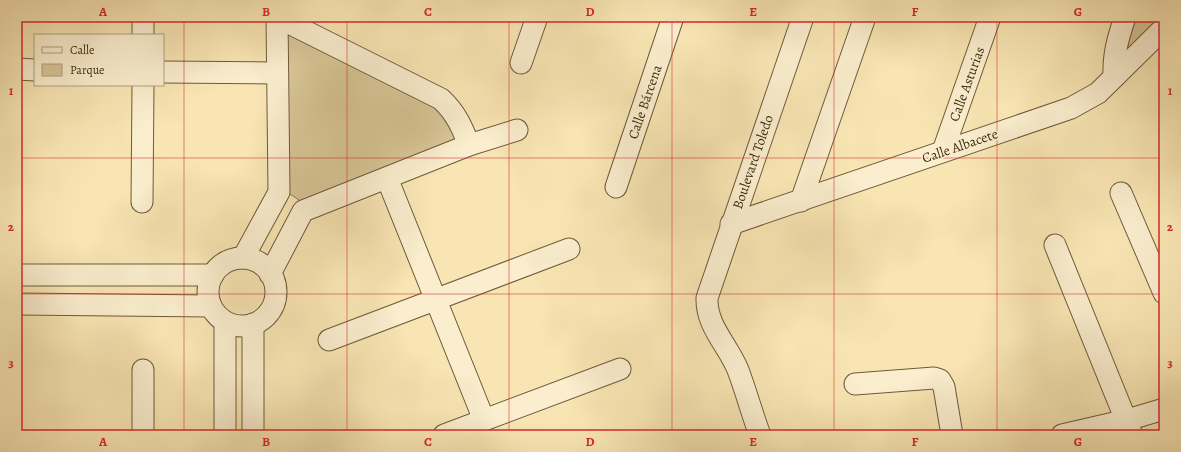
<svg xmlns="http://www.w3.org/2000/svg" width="1181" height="452" viewBox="0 0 1181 452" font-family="Alegreya,serif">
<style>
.green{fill:#d9c697;stroke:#8c7954}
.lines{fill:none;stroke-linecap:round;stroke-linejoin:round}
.street-casing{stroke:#6e5a39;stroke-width:23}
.street{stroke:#faeece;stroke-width:21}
.grid{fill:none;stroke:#d62828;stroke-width:1;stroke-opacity:0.55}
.labels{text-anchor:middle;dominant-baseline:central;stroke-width:3;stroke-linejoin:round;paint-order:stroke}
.street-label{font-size:14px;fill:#402c10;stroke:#faeece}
.neatline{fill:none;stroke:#d62828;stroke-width:1.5}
.grid-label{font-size:13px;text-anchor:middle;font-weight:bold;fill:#d62828}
</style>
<rect width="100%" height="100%" fill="#f8e5b3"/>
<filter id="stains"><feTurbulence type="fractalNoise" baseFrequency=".005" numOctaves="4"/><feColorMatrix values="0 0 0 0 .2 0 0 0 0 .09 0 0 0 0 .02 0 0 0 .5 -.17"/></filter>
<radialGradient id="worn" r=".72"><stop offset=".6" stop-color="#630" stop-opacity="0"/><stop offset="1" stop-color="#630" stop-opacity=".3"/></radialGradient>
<g class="green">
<path d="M1133 17H1160L1120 57Z"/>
<path d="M287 29 441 110 459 138 305 204 284 190Z"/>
</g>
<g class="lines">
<g class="street-casing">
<g id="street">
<path d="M277 17 441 99C456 113 462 127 469 145"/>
<path d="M143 35V17"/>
<path d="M521 63 537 17"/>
<path d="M17 69 35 70"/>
<path d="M163 72 277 73"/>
<path d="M1114 77C1113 55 1118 38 1125 17"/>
<path d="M943 151 990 17"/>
<path d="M387 178 484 420"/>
<path d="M616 187 673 17"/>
<path d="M1121 193 1164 293"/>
<path d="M801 201 865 17"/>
<path d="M142 202 143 85"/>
<path d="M731 224 1071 108 1098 93 1164 28"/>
<path d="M1055 245 1132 435"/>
<path d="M243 258 279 192 277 17"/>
<circle cx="242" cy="292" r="34"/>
<path d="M270 274 303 211 469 145 517 130"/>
<path d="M17 275H213"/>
<path d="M17 304 211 306"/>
<path d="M225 322V435"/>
<path d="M329 340 569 249"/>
<path d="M855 384 934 378 940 380 944 387 952 435"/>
<path d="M143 435V370"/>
<path d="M253 435V324"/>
<path d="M444 435 620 369"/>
<path d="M760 435C752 414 746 391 738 370 728 345 706 326 707 298L803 17"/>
<path d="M1062 435 1127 420 1164 409"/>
</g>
</g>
<use href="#street" class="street"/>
</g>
<path class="grid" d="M184 17V435M347 17V435M509 17V435M672 17V435M834 17V435M997 17V435M17 158H1164M17 294H1164"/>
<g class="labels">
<g class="street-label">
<text transform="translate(967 84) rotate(-70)">Calle Asturias</text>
<text transform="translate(645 102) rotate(-71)">Calle Bárcena</text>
<text transform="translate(960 146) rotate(-19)">Calle Albacete</text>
<text transform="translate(753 162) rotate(-71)">Boulevard Toledo</text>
</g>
</g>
<rect width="1181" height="452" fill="none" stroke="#f8e5b3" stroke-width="44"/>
<rect x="34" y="34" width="130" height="52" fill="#faeece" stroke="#b0a082"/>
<rect x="42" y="47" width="20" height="6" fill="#faeece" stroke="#b0a082"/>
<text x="70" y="54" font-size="12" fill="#402c10">Calle</text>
<rect x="42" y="64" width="20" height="12" fill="#d9c697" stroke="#b0a082"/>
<text x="70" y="74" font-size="12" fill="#402c10">Parque</text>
<rect x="22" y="22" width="1137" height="408" class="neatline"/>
<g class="grid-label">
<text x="103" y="16">A</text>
<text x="266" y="16">B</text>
<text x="428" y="16">C</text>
<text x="590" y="16">D</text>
<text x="753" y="16">E</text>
<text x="915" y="16">F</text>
<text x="1078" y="16">G</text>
<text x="11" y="95">1</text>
<text x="1170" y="95">1</text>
<text x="11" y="231">2</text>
<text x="1170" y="231">2</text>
<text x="11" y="367">3</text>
<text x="1170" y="367">3</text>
<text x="103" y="446">A</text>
<text x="266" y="446">B</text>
<text x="428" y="446">C</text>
<text x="590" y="446">D</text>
<text x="753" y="446">E</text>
<text x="915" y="446">F</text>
<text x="1078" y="446">G</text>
</g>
<rect width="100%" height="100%" filter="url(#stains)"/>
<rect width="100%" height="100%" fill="url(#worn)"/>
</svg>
